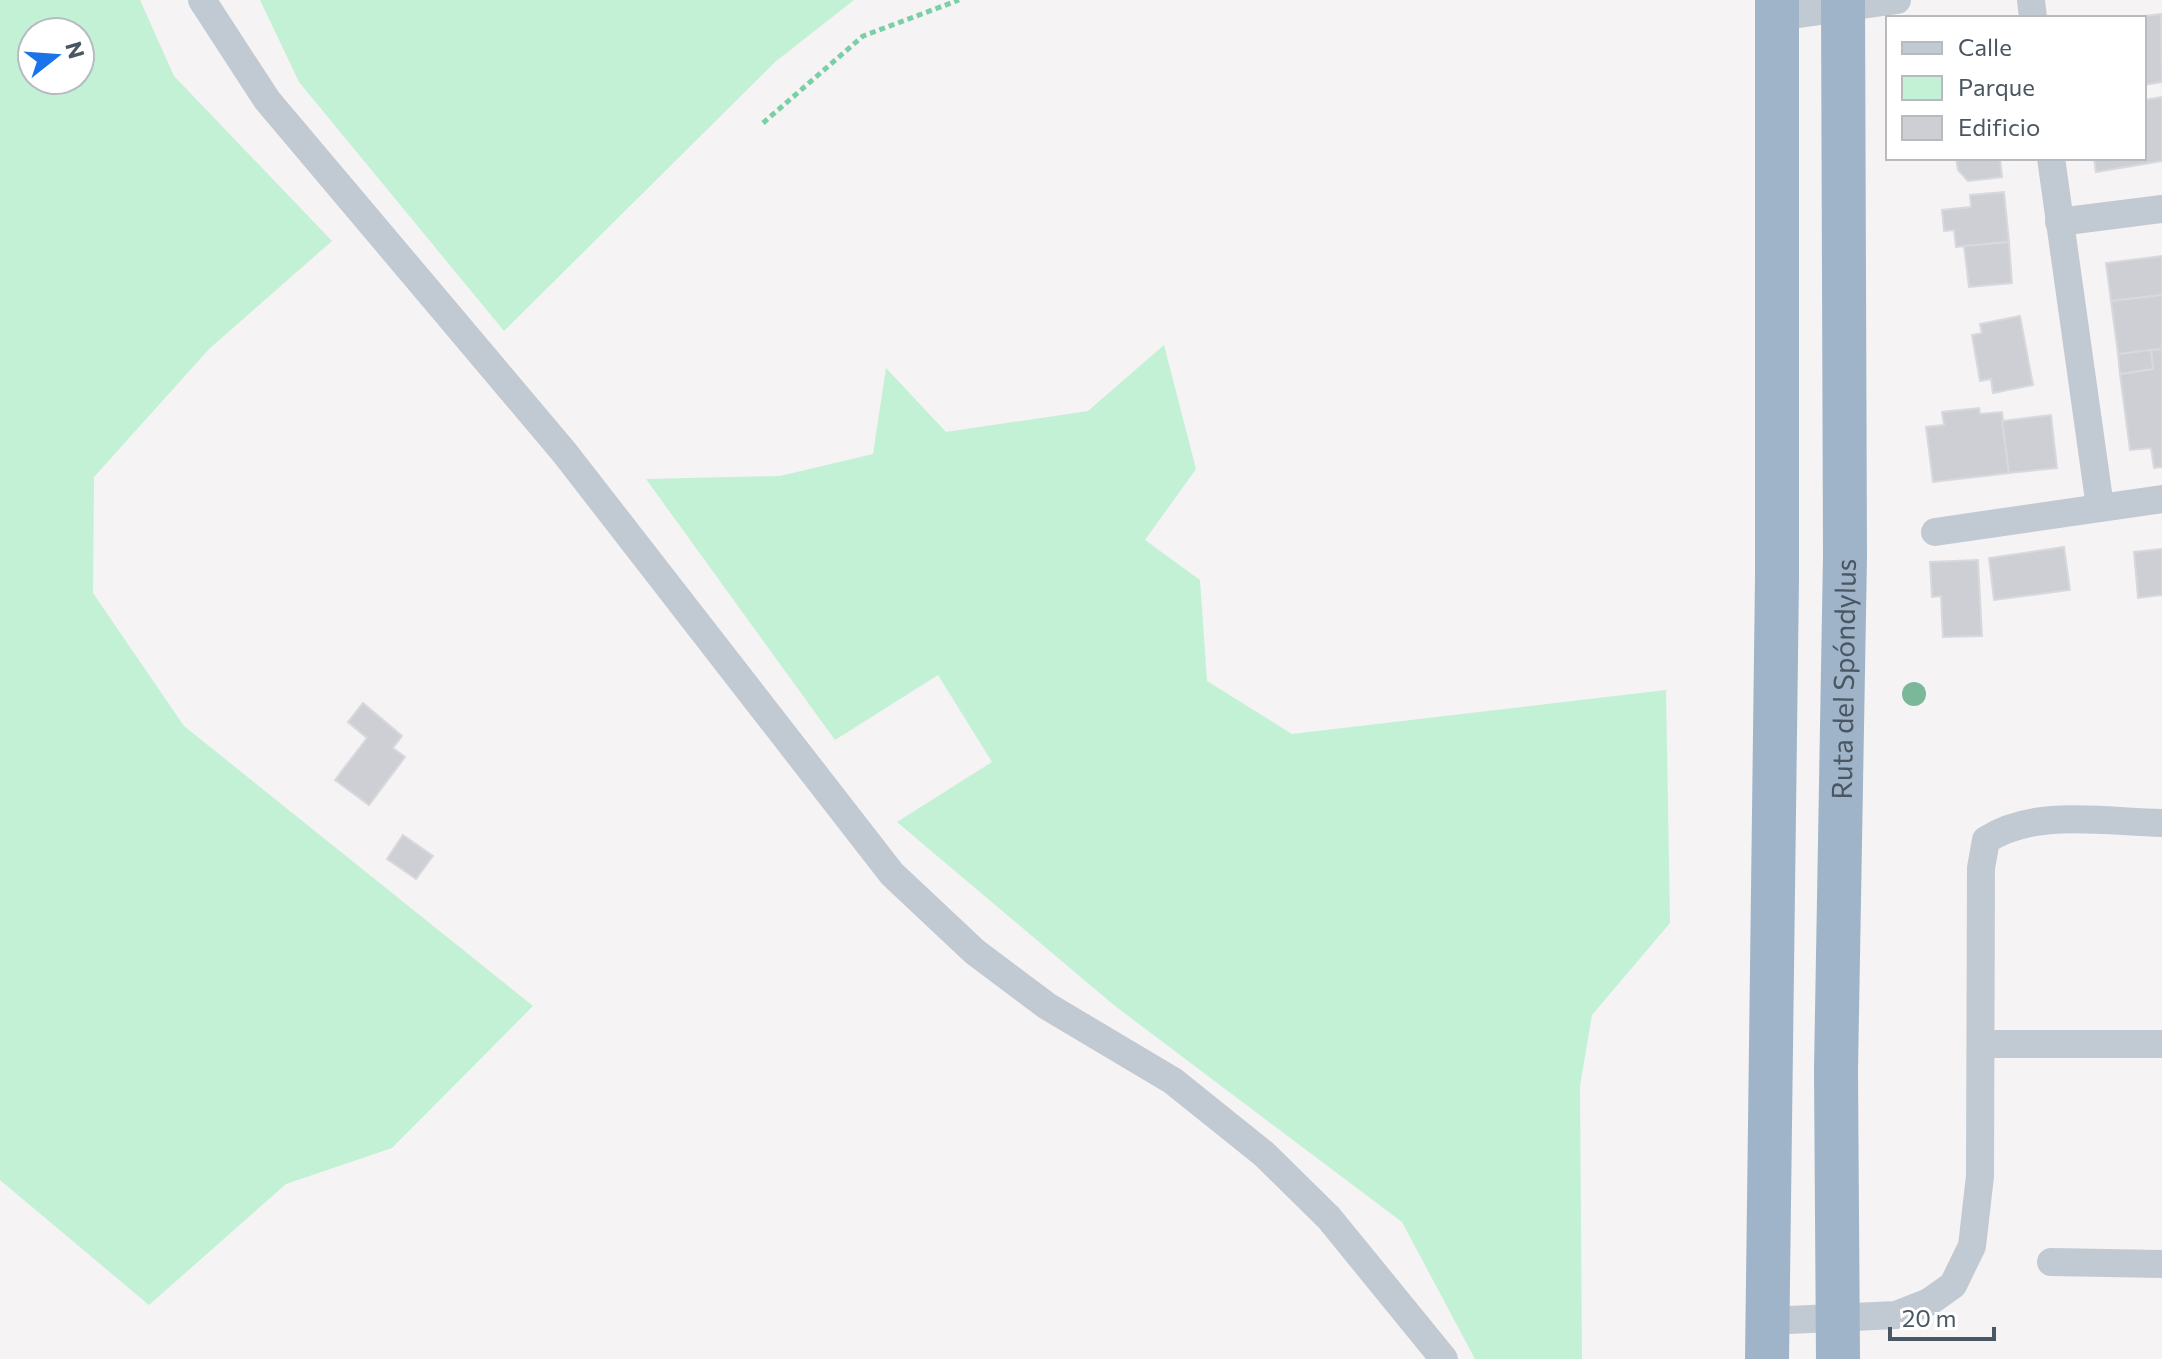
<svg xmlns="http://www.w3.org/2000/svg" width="2162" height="1359" viewBox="0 0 2162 1359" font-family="Commissioner,sans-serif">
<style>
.green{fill:#c3f1d5;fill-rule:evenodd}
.building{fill:#cdcfd5;stroke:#d7d9de;stroke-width:2}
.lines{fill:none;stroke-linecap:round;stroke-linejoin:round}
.path{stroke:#7ad0a6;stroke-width:5;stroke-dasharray:6 4;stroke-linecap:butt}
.minor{stroke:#c1cad2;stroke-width:28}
.trunk{stroke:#9fb4c9;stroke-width:44}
.tree{fill:#7bb799}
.labels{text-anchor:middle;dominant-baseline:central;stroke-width:6;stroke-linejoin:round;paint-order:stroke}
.street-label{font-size:28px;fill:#4a5661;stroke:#fff}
</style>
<rect width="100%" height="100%" fill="#f5f3f3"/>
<g class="green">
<path d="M0 0H140L174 76 332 241 209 349 94 477 93 593 184 726 533 1006 392 1148 286 1184 149 1305 0 1180ZM80 32V80H32V32Z"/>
<path d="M260 0H854L775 62 504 331 299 82Z"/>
<path d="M1164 345 1196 469 1145 540 1200 580 1207 681 1292 734 1666 690 1670 923 1592 1015 1580 1086 1582 1359H1475L1402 1222 1115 1006 897 822 992 762 938 675 835 740 646 479 780 476 873 454 886 368 946 432 1088 411Z"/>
</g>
<g class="building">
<path d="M2161 14 2162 82 2144 85V18H2126Z"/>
<path d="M2162 97V161L2096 172 2094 158H2144V100Z"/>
<path d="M1956 158H2000L2002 177 1968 181 1958 170Z"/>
<path d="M2004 192 2009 242 1956 247 1954 230 1944 231 1942 210 1971 207 1970 195Z"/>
<path d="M2009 242 2012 283 1969 287 1964 246Z"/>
<path d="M2162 256V295L2111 301 2106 263Z"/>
<path d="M2162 295V349L2118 354 2111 301Z"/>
<path d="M2020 316 2033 385 1993 393 1991 379 1980 381 1972 335 1982 333 1980 324Z"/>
<path d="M2162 349V467L2154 468 2151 448 2130 450 2120 374 2153 369 2151 350Z"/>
<path d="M2151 350 2153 369 2120 374 2118 354Z"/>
<path d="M1979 408 1980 414 2002 412 2009 473 1933 482 1926 427 1944 425 1942 412Z"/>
<path d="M2051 415 2057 468 2009 473 2002 421Z"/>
<path d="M2064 547 2070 590 1994 600 1989 558Z"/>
<path d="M2162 549V595L2138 598 2134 552Z"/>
<path d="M1978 560 1982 636 1943 637 1941 596 1932 597 1930 562Z"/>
<path d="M363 703 402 736 393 748 405 757 369 805 335 780 367 738 348 722Z"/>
<path d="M403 835 433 856 416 879 387 859Z"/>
</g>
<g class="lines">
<path class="path" d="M763 123 863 36 959 0"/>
<g class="minor">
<path d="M202 0 267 100 564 452 892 874 975 952 1047 1006 1173 1081 1264 1154 1329 1218 1444 1359"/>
<path d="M2031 0 2033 18"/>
<path d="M1778 17 1897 0"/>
<path d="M2051 158 2100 507"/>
<path d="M2059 222 2162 209"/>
<path d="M1935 532 2162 499"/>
<path d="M1981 1044H2162"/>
<path d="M2051 1262 2162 1264"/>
<path d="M1768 1321 1896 1315 1929 1302 1953 1285 1972 1246 1980 1176 1981 868 1986 840C2035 808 2105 822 2162 823"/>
</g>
<g class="trunk">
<path d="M1767 1359 1777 578V0"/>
<path id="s1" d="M1838 1359 1836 1070 1845 556 1843 0"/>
</g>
</g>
<circle class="tree" cx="1914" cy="694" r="12"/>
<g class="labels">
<g class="street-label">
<text stroke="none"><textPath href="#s1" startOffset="680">Ruta del Spóndylus</textPath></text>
</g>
</g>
<rect x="1886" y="16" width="260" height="144" fill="#ffffff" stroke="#b7bbc0" stroke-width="2"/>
<rect x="1902" y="42" width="40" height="12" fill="#c1cad2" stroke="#b7bbc0" stroke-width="2"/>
<text x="1958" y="56" font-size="24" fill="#4a5661">Calle</text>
<rect x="1902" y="76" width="40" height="24" fill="#c3f1d5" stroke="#b7bbc0" stroke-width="2"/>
<text x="1958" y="96" font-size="24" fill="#4a5661">Parque</text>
<rect x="1902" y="116" width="40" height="24" fill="#cdcfd5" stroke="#b7bbc0" stroke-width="2"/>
<text x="1958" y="136" font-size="24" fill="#4a5661">Edificio</text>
<g transform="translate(56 56) rotate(73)"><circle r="38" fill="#ffffff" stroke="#b7bbc0" stroke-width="2"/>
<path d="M0-6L14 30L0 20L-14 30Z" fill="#1a73e8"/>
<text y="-12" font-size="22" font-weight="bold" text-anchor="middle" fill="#4a5661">N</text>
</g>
<path d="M1890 1327v12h104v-12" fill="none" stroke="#4a5661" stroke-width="4"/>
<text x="1902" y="1327" font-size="24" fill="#4a5661" stroke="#ffffff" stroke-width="6" paint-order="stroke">20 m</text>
</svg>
